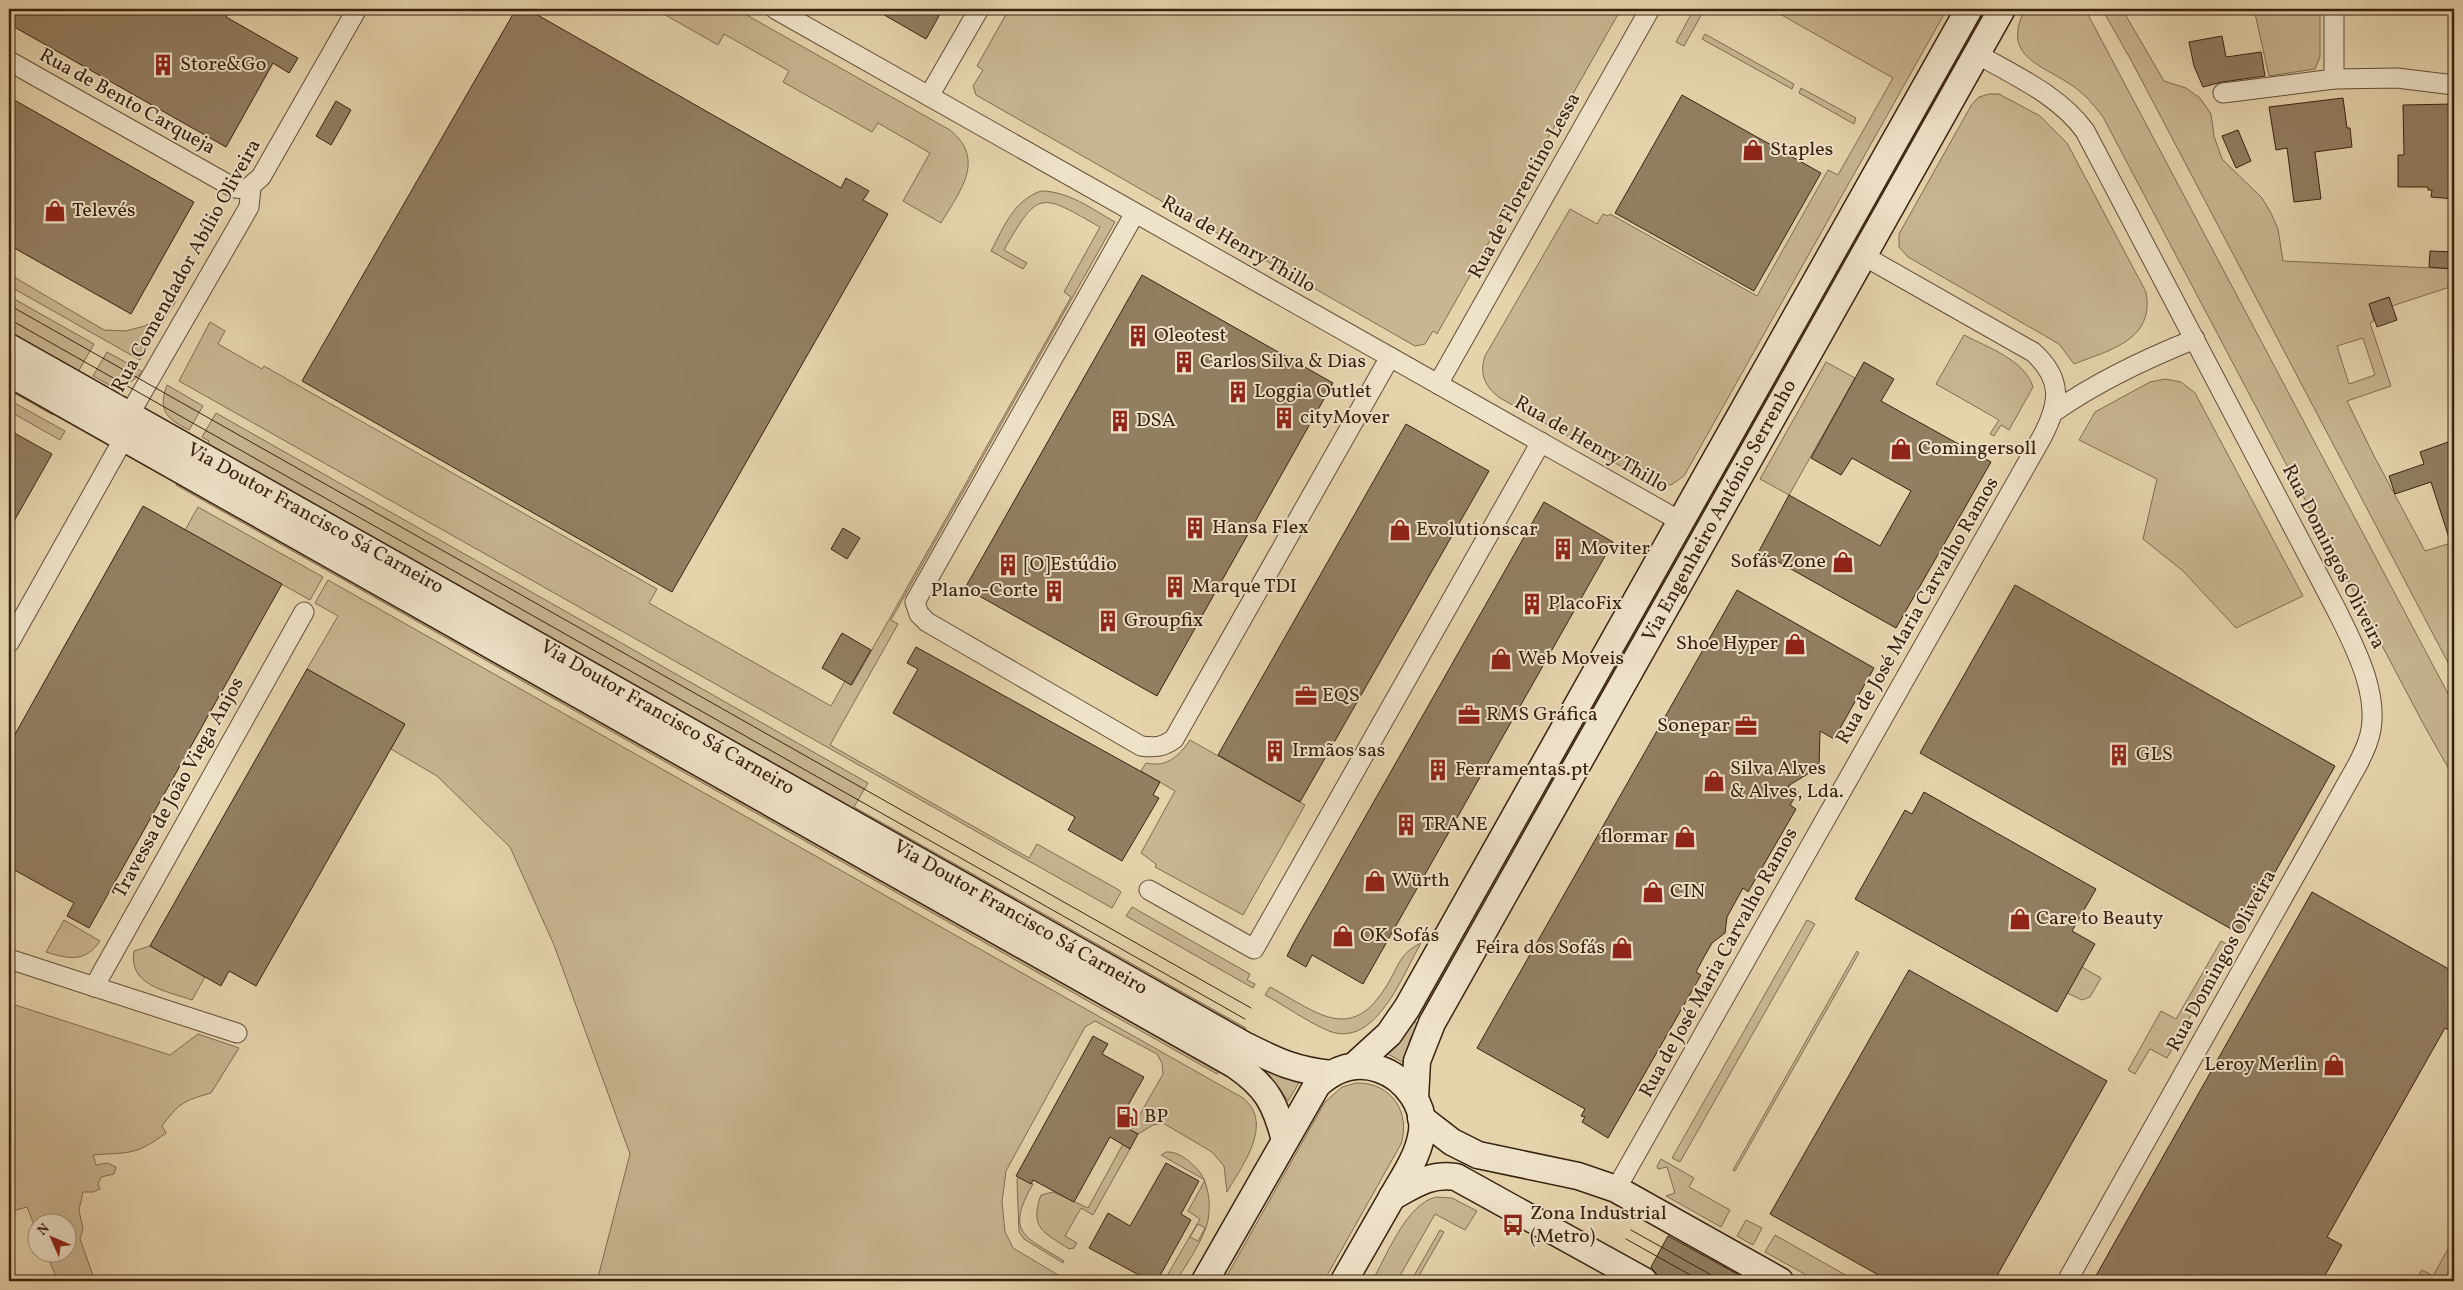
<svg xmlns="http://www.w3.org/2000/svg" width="2463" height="1290" viewBox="0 0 2463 1290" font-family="Vollkorn,serif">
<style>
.green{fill:#c8b591;stroke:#806c50;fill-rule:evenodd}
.building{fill:#927e61;stroke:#382210}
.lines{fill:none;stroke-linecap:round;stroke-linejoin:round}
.street-casing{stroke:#634e37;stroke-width:21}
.secondary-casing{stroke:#382210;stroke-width:29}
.street{stroke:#eee2c9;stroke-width:19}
.secondary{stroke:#eee2c9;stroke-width:26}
.tram{stroke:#382210;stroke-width:1}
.labels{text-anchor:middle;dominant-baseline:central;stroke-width:4;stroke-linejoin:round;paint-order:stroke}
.poi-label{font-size:20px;fill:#382210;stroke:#eee2c9;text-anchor:start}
.street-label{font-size:20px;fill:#382210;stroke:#eee2c9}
</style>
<rect width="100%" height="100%" fill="#e5d3ac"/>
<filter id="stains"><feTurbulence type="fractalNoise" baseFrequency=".004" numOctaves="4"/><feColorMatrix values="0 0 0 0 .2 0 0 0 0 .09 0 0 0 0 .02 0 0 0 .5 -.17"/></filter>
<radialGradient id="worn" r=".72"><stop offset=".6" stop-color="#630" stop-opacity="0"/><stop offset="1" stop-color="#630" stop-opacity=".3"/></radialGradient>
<g class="green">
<path d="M655 9H736L950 130C987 160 959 192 941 223L903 201 930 153 878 123 872 132 783 82 789 71 724 34 718 45Z"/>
<path d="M1009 9H1621L1437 334 1433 331 1425 344 1415 346 976 95 973 86 983 70 977 66Z"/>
<path d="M1694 9 1703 12 1684 46 1676 42Z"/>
<path d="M1771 9H1947L1684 476 1671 485H1654L1500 398C1485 387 1479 374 1485 356L1570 209 1597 224 1603 214 1608 216 1610 214 1757 296 1828 170 1838 175 1893 78Z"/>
<path d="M1982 9H1989L1735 460 1730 458Z"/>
<path d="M2025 9H2085L2454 705V778L2425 727 2103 117C2094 105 2084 93 2070 84 2037 63 2002 55 2025 9Z"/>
<path d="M2102 9H2122L2164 81 2186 88 2200 98 2211 114 2214 136 2222 159 2262 198 2271 213 2278 229 2283 261 2454 269V288L2453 286 2392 306 2389 297 2369 304 2374 321 2370 323 2391 386 2347 401 2374 456 2425 551 2451 543 2454 554V674L2131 60ZM2363 338 2375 375 2349 384 2337 346Z"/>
<path d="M2254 9H2320V57L2315 69 2269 76Z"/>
<path d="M1705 34 1794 84 1792 89 1702 39Z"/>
<path d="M1801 88 1856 118 1854 124 1799 93Z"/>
<path d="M1989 94H1999L2040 116 2067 143 2146 292C2155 340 2110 350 2074 364L2059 344 1908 257 1899 247V234L1972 104 1979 97Z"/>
<path d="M1041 191C1068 191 1092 209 1115 222L891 620 898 624 830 745 1029 858 1037 844 1119 890 1121 892 1112 908 179 381 210 322 225 331 218 344 262 369 264 366 657 589 649 603 831 706 845 681 852 685 1071 297 1064 292 1100 227C1041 194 1039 188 1004 250L1027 263 1023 269 991 251C1004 227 1013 201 1041 191Z"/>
<path d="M9 274 104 330 125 331 145 326 166 313 176 301 140 360 9 286Z"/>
<path d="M9 296 94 344 78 372 9 333Z"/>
<path d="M1964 335C1987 347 2025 360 2033 387L2009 430 2001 425 1994 436 1990 434 1999 420 1936 384Z"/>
<path d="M107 352 143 372 128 384 113 387 93 376Z"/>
<path d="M1826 362 1855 378 1789 495 1760 479Z"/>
<path d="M2165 379 2181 382 2195 393 2303 596 2236 628 2183 571 2143 539 2157 479 2079 440 2095 412 2150 382Z"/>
<path d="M9 385 55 411 53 415 9 390Z"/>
<path d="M167 385 203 406 189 430C168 419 157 412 167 385Z"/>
<path d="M9 400 65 431 60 440 9 411Z"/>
<path d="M216 413 868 783 854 807 1246 1028 1244 1032 207 445 209 441 202 437Z"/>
<path d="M1724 468 1729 471 1425 1010 1420 1007Z"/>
<path d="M178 481 1220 1070 1217 1074 176 485Z"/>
<path d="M198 507 323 577 310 600 185 530Z"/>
<path d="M328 580 1243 1098C1275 1124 1241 1167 1227 1192L1224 1166 1212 1152 1163 1123 1153 1125 1138 1134 1131 1130 1163 1074 1162 1063 1157 1054 1095 1021 1085 1027 1006 1171 1002 1202 1005 1232 1013 1248 1068 1281H597L630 1154 554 945 510 847 437 776 391 749 404 724 307 669 338 616 315 603Z"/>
<path d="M1190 740 1305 805 1243 915 1155 867 1156 864 1141 853 1175 791 1141 771 1146 763C1167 768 1179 756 1190 740Z"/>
<path d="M1132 907 1250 974 1247 980 1255 984 1253 988 1126 916Z"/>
<path d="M64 920 100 941C85 963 68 959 46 952Z"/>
<path d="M1807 920 1815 924 1680 1162 1672 1158Z"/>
<path d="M2221 941 2230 946 2167 1058 2150 1049 2135 1074 2128 1070 2161 1011 2176 1019Z"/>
<path d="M1421 943C1403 974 1376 1049 1329 1031 1307 1022 1286 1006 1265 995L1270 987C1320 1014 1353 1046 1390 980 1400 962 1401 953 1421 943Z"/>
<path d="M150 946 205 977 192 1000C167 991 128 986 134 951Z"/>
<path d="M1857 951 1859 953 1735 1171 1733 1170Z"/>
<path d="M2082 967 2101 978 2090 997 2082 1000 2067 993Z"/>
<path d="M9 1003 170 1055 198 1034 239 1048 211 1093C183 1101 179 1103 162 1126L166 1133C135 1156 130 1152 93 1155L96 1165 107 1163 116 1167 114 1174 101 1177 98 1184 100 1189 93 1192H83L79 1210 83 1229 80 1239 95 1281H58L46 1253 68 1252V1222H38L37 1232 27 1207 9 1212Z"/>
<path d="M1413 1021 1418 1024 1410 1039 1404 1063 1388 1054 1400 1042Z"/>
<path d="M1259 1067 1279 1076 1300 1081 1288 1101 1275 1083Z"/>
<path d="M1356 1083C1391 1082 1411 1112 1401 1144L1324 1281H1224L1325 1102 1342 1087Z"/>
<path d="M1123 1144 1130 1149 1093 1215 1081 1208 1065 1236 1077 1243 1074 1248 1069 1249C1044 1232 1029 1229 1041 1195L1053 1192 1088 1208Z"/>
<path d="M1166 1152C1176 1151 1186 1158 1193 1165 1210 1178 1213 1211 1205 1230 1198 1248 1186 1265 1176 1281H1164L1200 1219 1188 1211 1205 1180 1161 1155ZM1198 1224 1205 1228 1198 1241 1190 1237Z"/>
<path d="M1661 1159 1694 1178 1689 1187 1730 1210 1721 1227 1666 1196 1675 1193 1667 1167 1658 1169 1657 1166Z"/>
<path d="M1019 1176 1033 1184C1005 1233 1024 1236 1064 1261L1063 1263 1024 1239 1019 1232 1017 1180Z"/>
<path d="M1436 1197 1452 1198 1477 1211 1465 1230 1435 1214 1397 1281H1372C1387 1256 1406 1204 1436 1197Z"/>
<path d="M1746 1220 1762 1228 1753 1245 1737 1236Z"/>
<path d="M1440 1230 1444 1232 1416 1281H1411Z"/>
<path d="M1775 1235 1856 1281H1817L1765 1252Z"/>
<path d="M2454 1238V1281H2415L2422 1270 2433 1276Z"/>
</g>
<g class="building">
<path d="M9 9H231L226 17 298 58 289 73 273 63 226 147 9 24Z"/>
<path d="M516 9H527L841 188 846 178 869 191 863 200 888 214 672 592 302 381Z"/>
<path d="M874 9H943L926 39Z"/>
<path d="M2222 36 2226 57 2261 52 2265 76 2222 82 2203 87 2194 66 2189 42Z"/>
<path d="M1682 95 1821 173 1754 291 1615 213Z"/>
<path d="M9 97 194 202 131 314 9 245Z"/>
<path d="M2343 98 2347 128H2350L2352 147 2315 152 2321 199 2294 202 2287 148 2276 150 2269 107Z"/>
<path d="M336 101 351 110 331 145 316 136Z"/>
<path d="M2454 104V199L2431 197 2432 190H2428V187H2398V155H2404L2403 105Z"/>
<path d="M2238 130 2251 161 2236 168 2222 136Z"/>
<path d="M2430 251 2454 252V269L2429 267Z"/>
<path d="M1142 275 1333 383 1157 696 965 588Z"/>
<path d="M2389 297 2397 320 2377 327 2369 304Z"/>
<path d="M1864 362 1894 379 1881 401 1991 462 1896 628 1759 551 1789 495 1880 546 1911 491 1852 458 1841 475 1811 458Z"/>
<path d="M1406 424 1489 471 1300 802 1218 755Z"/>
<path d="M9 430 52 454 9 530Z"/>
<path d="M2454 440V544H2451L2431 482 2395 494 2389 476 2424 464 2420 452Z"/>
<path d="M1544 502 1613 542 1363 984 1312 955 1306 967 1287 956 1293 944Z"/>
<path d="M143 506 282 584 89 928 67 916 74 903 9 867V745Z"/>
<path d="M843 528 860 538 847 559 831 549Z"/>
<path d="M2015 585 2335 766 2240 934 1920 753Z"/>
<path d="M1737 590 1874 668 1834 739 1820 731 1819 767 1788 786 1798 792 1790 805 1796 809 1748 892 1743 888 1727 917 1725 933 1712 943 1704 957 1696 972 1701 975 1608 1138 1582 1122 1585 1117 1581 1116 1585 1109 1477 1048Z"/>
<path d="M842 633 871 650 851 685 822 668Z"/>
<path d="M916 647 1160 782 1153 795 1159 798 1122 861 1068 830 1075 817 893 713 918 669 907 663Z"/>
<path d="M307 669 405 724 256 986 229 971 221 986 150 946Z"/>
<path d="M1924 792 2096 889 2072 931 2095 944 2057 1012 1855 899 1905 810 1912 814Z"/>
<path d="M2312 892 2454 972V1033L2445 1028 2327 1237 2342 1245 2322 1281H2093Z"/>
<path d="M1909 970 2107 1081 1994 1281H1889L1770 1214Z"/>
<path d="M1093 1036 1108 1044 1102 1054 1144 1077 1118 1123 1138 1134 1130 1149 1110 1137 1074 1202 1033 1180 1031 1184 1016 1176Z"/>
<path d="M1166 1163 1199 1181 1181 1214 1191 1220 1157 1281H1150L1089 1248 1108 1213 1130 1226Z"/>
<path d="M1668 1236 1750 1281H1669L1657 1275 1651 1267Z"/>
</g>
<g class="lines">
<g class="street-casing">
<g id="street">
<path d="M775 9 1680 521"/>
<path d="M1977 54C2015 76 2059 95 2085 131L2336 609C2354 645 2383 699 2368 741 2366 748 2362 755 2359 762L2067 1281"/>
<path d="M9 61 229 185 235 188 247 189 261 177 357 9"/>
<path d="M2334 79V9"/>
<path d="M2223 93 2334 79 2397 78 2454 85"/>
<path d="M929 96 979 9"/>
<path d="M1135 213 915 602 919 614 927 622 1141 746C1155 748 1163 747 1174 739L1390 357"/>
<path d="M1438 384 1650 9"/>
<path d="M2054 412C2098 381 2145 359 2195 339"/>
<path d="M129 415 249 207 251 188"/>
<path d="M9 643 124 438"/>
<path d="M1149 890 1254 949 1541 442"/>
<path d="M9 959 237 1033"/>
<path d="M94 987 304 612"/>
<path d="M1616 1189 2042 437C2060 403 2063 379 2033 352L1864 256"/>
</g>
</g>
<g class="secondary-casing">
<g id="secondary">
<path d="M9 347 1246 1046C1278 1062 1295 1070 1331 1074"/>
<path d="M9 373 1235 1065C1267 1087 1275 1103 1285 1140"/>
<path d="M1354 1066 1389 1034 1407 1008 1969 9"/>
<path d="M1415 1098 1417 1061 1432 1023 2002 9"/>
<path d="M1421 1118 1452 1142 1478 1155 1578 1176 1616 1189 1780 1281"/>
<path d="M1392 1197C1414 1185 1430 1173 1456 1177L1644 1281"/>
<path d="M1205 1281 1317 1085C1334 1069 1356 1061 1379 1069 1406 1078 1428 1108 1421 1137 1417 1157 1405 1175 1395 1192 1378 1222 1361 1251 1344 1281"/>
</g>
</g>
<use href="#street" class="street"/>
<use href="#secondary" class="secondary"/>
<g class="tram">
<path d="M9 305 1251 1008"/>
<path d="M9 319 1245 1019"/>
<path d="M1631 1230 1722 1281"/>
<path d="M1626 1239 1701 1281"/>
</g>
</g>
<defs>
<g id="building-bare" transform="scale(1.725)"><path d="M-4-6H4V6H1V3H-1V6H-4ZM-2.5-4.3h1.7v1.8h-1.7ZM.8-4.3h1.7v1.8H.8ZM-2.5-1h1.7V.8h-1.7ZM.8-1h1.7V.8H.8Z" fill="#8f2418" stroke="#eee2c9" stroke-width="2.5" paint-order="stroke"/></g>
<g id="shop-bare" transform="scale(1.725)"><path d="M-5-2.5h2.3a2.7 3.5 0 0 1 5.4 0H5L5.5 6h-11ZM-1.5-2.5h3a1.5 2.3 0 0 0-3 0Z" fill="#8f2418" stroke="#eee2c9" stroke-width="2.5" paint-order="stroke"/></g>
<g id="office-bare" transform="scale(1.725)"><path d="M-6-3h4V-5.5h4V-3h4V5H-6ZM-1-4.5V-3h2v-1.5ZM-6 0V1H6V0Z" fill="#8f2418" stroke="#eee2c9" stroke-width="2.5" paint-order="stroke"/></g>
<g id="fuel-bare" transform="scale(1.725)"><path d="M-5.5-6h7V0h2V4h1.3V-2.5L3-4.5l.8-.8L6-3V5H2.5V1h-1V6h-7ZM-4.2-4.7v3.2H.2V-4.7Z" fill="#8f2418" stroke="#eee2c9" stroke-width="2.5" paint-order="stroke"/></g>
<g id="bus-bare" transform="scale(1.725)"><path d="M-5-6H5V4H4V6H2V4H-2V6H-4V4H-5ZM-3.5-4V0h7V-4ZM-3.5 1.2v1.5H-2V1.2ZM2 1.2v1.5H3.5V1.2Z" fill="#8f2418" stroke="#eee2c9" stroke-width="2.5" paint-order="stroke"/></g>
</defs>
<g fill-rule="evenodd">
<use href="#building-bare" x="163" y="65"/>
<use href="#shop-bare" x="1753" y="150"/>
<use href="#shop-bare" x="55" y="211"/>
<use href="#building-bare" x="1138" y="336"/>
<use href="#building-bare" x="1184" y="362"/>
<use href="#building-bare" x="1238" y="392"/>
<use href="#building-bare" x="1284" y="418"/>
<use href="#building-bare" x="1120" y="421"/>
<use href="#shop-bare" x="1901" y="449"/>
<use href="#building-bare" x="1195" y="528"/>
<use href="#shop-bare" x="1400" y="530"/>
<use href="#building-bare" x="1563" y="549"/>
<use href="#shop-bare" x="1843" y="562"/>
<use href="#building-bare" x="1008" y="565"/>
<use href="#building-bare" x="1175" y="587"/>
<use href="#building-bare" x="1054" y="591"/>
<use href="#building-bare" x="1532" y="604"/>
<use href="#building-bare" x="1108" y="621"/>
<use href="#shop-bare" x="1795" y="644"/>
<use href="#shop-bare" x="1501" y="659"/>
<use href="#office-bare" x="1306" y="696"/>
<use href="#office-bare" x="1469" y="715"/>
<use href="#office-bare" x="1746" y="726"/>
<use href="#building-bare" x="1275" y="751"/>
<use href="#building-bare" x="2119" y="755"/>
<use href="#building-bare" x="1438" y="770"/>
<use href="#shop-bare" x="1714" y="781"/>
<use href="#building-bare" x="1406" y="825"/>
<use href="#shop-bare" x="1685" y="837"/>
<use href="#shop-bare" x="1375" y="881"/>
<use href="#shop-bare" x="1653" y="892"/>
<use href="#shop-bare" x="2020" y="919"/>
<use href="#shop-bare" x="1343" y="936"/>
<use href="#shop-bare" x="1622" y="948"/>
<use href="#shop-bare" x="2334" y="1065"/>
<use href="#fuel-bare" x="1127" y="1117"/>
<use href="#bus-bare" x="1513" y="1225"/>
</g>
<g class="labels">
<g class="poi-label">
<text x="180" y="65">Store&amp;Go</text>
<text x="1770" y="150">Staples</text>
<text x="72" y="211">Televés</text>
<text x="1154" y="336">Oleotest</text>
<text x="1200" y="362">Carlos Silva &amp; Dias</text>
<text x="1254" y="392">Loggia Outlet</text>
<text x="1300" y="418">cityMover</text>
<text x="1136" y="421">DSA</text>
<text x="1918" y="449">Comingersoll</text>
<text x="1212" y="528">Hansa Flex</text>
<text x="1416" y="530">Evolutionscar</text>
<text x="1580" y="549">Moviter</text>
<text x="1826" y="562" text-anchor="end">Sofás Zone</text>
<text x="1024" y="565">[O]Estúdio</text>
<text x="1192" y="587">Marque TDI</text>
<text x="1038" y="591" text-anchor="end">Plano-Corte</text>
<text x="1548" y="604">PlacoFix</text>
<text x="1124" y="621">Groupfix</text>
<text x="1778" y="644" text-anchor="end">Shoe Hyper</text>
<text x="1518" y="659">Web Moveis</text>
<text x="1322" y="696">EQS</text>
<text x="1486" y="715">RMS Gráfica</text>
<text x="1730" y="726" text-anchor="end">Sonepar</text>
<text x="1292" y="751">Irmãos sas</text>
<text x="2136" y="755">GLS</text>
<text x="1730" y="769">Silva Alves<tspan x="1730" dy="23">&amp; Alves, Lda.</tspan></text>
<text x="1455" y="770">Ferramentas.pt</text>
<text x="1422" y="825">TRANE</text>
<text x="1668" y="837" text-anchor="end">flormar</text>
<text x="1392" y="881">Würth</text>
<text x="1670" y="892">CIN</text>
<text x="2036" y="919">Care to Beauty</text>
<text x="1360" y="936">OK Sofás</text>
<text x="1605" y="948" text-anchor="end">Feira dos Sofás</text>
<text x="2318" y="1065" text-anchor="end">Leroy Merlin</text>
<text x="1144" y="1117">BP</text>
<text x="1530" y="1214">Zona Industrial<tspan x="1530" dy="23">(Metro)</tspan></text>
</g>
<g class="street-label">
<text transform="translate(127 102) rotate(29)">Rua de Bento Carqueja</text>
<text transform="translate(1525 186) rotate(-61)">Rua de Florentino Lessa</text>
<text transform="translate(1238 245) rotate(30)">Rua de Henry Thillo</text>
<text transform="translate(187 266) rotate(-61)">Rua Comendador Abílio Oliveira</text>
<text transform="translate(1591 445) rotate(30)">Rua de Henry Thillo</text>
<text transform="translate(1720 511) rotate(-61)">Via Engenheiro António Serrenho</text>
<text transform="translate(315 519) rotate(29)">Via Doutor Francisco Sá Carneiro</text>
<text transform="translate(2333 557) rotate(63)">Rua Domingos Oliveira</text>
<text transform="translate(1918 611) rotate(-60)">Rua de José Maria Carvalho Ramos</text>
<text transform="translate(667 718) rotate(30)">Via Doutor Francisco Sá Carneiro</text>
<text transform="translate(179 788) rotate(-61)">Travessa de João Viega Anjos</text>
<text transform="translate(1020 918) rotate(30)">Via Doutor Francisco Sá Carneiro</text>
<text transform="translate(2222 961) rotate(-61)">Rua Domingos Oliveira</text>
<text transform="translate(1719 963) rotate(-61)">Rua de José Maria Carvalho Ramos</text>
</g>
</g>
<rect width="2463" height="1290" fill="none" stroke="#e5d3ac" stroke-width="30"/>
<rect x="10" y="10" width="2443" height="1270" fill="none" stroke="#382210" stroke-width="2.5"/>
<rect x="15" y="15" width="2433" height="1260" fill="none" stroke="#382210"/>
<g transform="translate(52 1238) rotate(315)"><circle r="24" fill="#eee2c9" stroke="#a5957f"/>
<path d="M0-4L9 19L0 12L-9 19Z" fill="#8f2418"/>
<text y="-8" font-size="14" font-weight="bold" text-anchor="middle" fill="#382210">N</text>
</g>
<rect width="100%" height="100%" filter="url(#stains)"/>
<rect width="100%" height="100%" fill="url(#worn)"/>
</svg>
